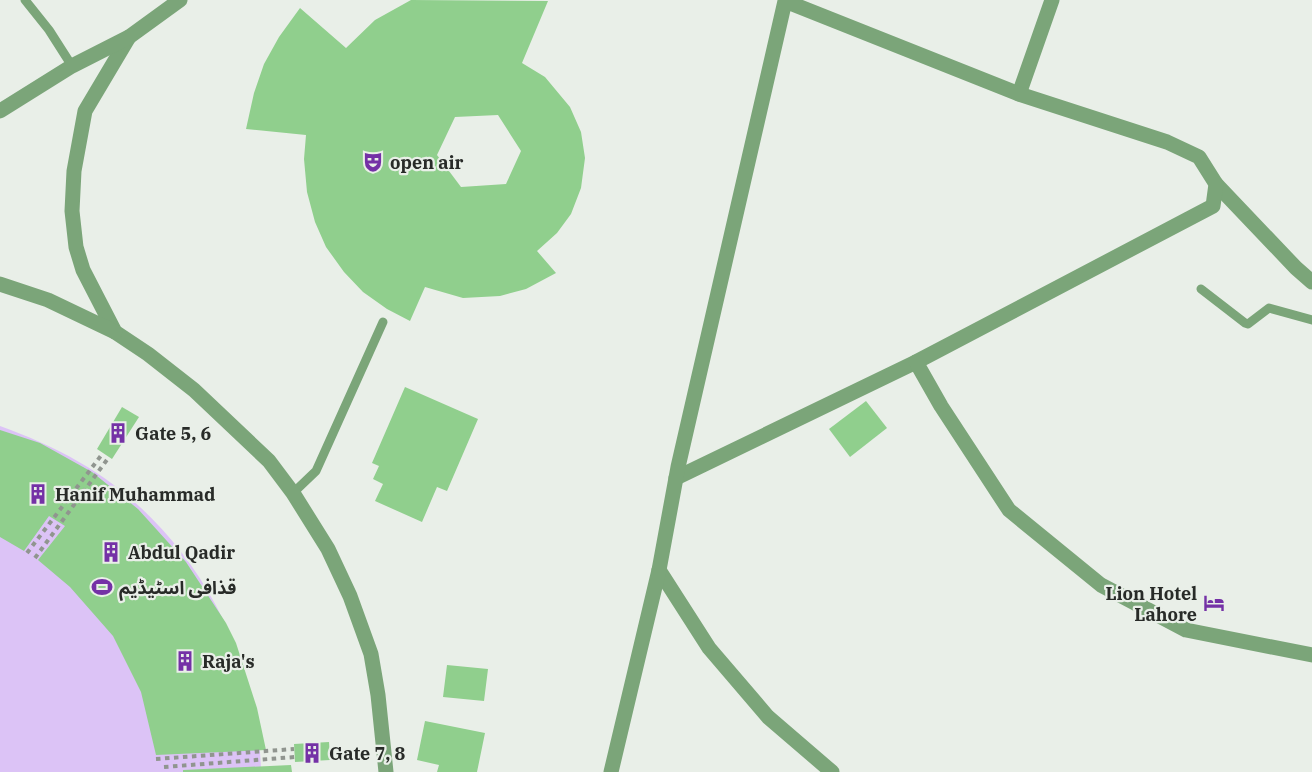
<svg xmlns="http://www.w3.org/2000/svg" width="1312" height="772" viewBox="0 0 1312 772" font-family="'IBM Plex Serif','Noto Sans Arabic',serif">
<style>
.green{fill:#dcc3f6}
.building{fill:#90cf8d;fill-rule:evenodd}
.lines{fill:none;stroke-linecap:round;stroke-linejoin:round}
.path{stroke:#90958f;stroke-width:4;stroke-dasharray:4.5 4.5;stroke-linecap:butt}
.service{stroke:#7ba579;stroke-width:9}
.minor{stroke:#7ba579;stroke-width:15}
.tertiary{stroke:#7ba579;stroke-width:15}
.labels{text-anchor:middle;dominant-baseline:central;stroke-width:4.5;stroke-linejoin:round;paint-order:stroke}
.poi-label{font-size:18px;font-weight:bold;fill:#282b28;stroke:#e9efe8;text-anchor:start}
</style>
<rect width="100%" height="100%" fill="#e9efe8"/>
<path class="green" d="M0 426C27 436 54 447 79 462 186 523 259 649 261 772H0Z"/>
<g class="building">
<path d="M411 0 548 1 522 63 545 77 570 107 581 132 585 158 581 188 571 214 557 233 537 251 556 273 526 289 500 296 463 298 425 287 410 321 387 309 363 292 344 272 326 247 315 222 307 192 304 159 306 135 246 129 254 93 264 64 279 37 300 8 346 48 375 20ZM498 115 521 151 506 184 461 187 437 155 455 117Z"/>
<path d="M405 387 478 419 447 491 437 487 422 522 375 501 383 484 373 479 379 466 372 463Z"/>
<path d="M866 401 887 428 850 457 829 429Z"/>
<path d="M122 407 139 417 112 459 97 449Z"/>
<path d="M0 430 40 443 92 472 138 509 186 562 226 623 236 643 257 708 266 750 156 755 141 692 113 636 70 587 38 560 65 526 49 516 24 551 0 537Z"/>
<path d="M447 665 488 669 484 701 443 697Z"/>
<path d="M425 721 485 733 477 772H437L439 765 417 760Z"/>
<path d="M329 742 330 760 295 762 294 744Z"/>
<path d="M291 765 292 772H183V770Z"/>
</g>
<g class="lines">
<g class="path">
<path d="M27 553 103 453"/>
<path d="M35 558 109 457"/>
<path d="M156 759 294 749"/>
<path d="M164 767 295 757"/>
</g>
<g class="service">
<path d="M25 0 49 30 72 66"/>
<path d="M1201 289 1245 323 1248 324 1269 308 1312 320"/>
<path d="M293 493 316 471 383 322"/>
</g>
<g class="minor">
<path d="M129 37 85 111 74 171 72 211 76 247 83 270 115 332 148 354 194 390 269 461 293 493 328 549 350 596 371 654 378 695 386 772"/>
<path d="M1019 94 1052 0"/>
<path d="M1216 184 1296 268 1312 282"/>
<path d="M0 284 48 300 115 332"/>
<path d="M676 478 916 362"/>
<path d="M659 570 709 648 768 717 832 772"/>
<path d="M611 772 659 570 678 467 785 1 1019 94 1167 142 1199 157 1216 184 1213 206 916 362 941 406 1009 510 1101 585 1186 630 1312 655"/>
</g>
<path class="tertiary" d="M0 111 72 66 129 37 180 0"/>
</g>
<defs>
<g id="theatre-bare" transform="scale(1.62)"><path d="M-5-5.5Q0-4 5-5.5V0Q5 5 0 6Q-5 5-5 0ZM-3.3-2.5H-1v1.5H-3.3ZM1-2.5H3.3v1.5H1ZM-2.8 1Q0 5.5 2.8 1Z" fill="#7431a6" stroke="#e9efe8" stroke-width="2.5" paint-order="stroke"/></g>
<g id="building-bare" transform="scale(1.62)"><path d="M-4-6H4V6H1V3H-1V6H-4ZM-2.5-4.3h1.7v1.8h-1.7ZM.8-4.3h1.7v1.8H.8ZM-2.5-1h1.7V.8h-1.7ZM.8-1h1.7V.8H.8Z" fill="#7431a6" stroke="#e9efe8" stroke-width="2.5" paint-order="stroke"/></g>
<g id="stadium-bare" transform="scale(1.62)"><path d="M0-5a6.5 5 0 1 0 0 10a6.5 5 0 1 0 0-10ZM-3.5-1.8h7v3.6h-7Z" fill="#7431a6" stroke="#e9efe8" stroke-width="2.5" paint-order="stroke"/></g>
<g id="hotel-bare" transform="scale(1.62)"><path d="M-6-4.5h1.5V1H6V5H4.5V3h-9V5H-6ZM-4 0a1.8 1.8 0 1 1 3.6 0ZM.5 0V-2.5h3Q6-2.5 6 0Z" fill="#7431a6" stroke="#e9efe8" stroke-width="2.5" paint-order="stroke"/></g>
</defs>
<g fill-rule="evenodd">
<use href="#theatre-bare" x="373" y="162"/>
<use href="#building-bare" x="118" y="433"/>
<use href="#building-bare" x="38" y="494"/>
<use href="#building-bare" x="111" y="552"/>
<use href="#stadium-bare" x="102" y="587"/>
<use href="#hotel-bare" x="1214" y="603"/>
<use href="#building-bare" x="185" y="661"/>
<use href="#building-bare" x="312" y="753"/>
</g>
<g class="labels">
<g class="poi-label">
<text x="390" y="162">open air</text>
<text x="135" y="433">Gate 5, 6</text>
<text x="55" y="494">Hanif Muhammad</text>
<text x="128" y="552">Abdul Qadir</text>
<text x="119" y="587">قذافی اسٹیڈیم</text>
<text x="1197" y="593" text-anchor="end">Lion Hotel<tspan x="1197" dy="21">Lahore</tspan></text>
<text x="202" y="661">Raja's</text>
<text x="329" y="753">Gate 7, 8</text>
</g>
</g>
</svg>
